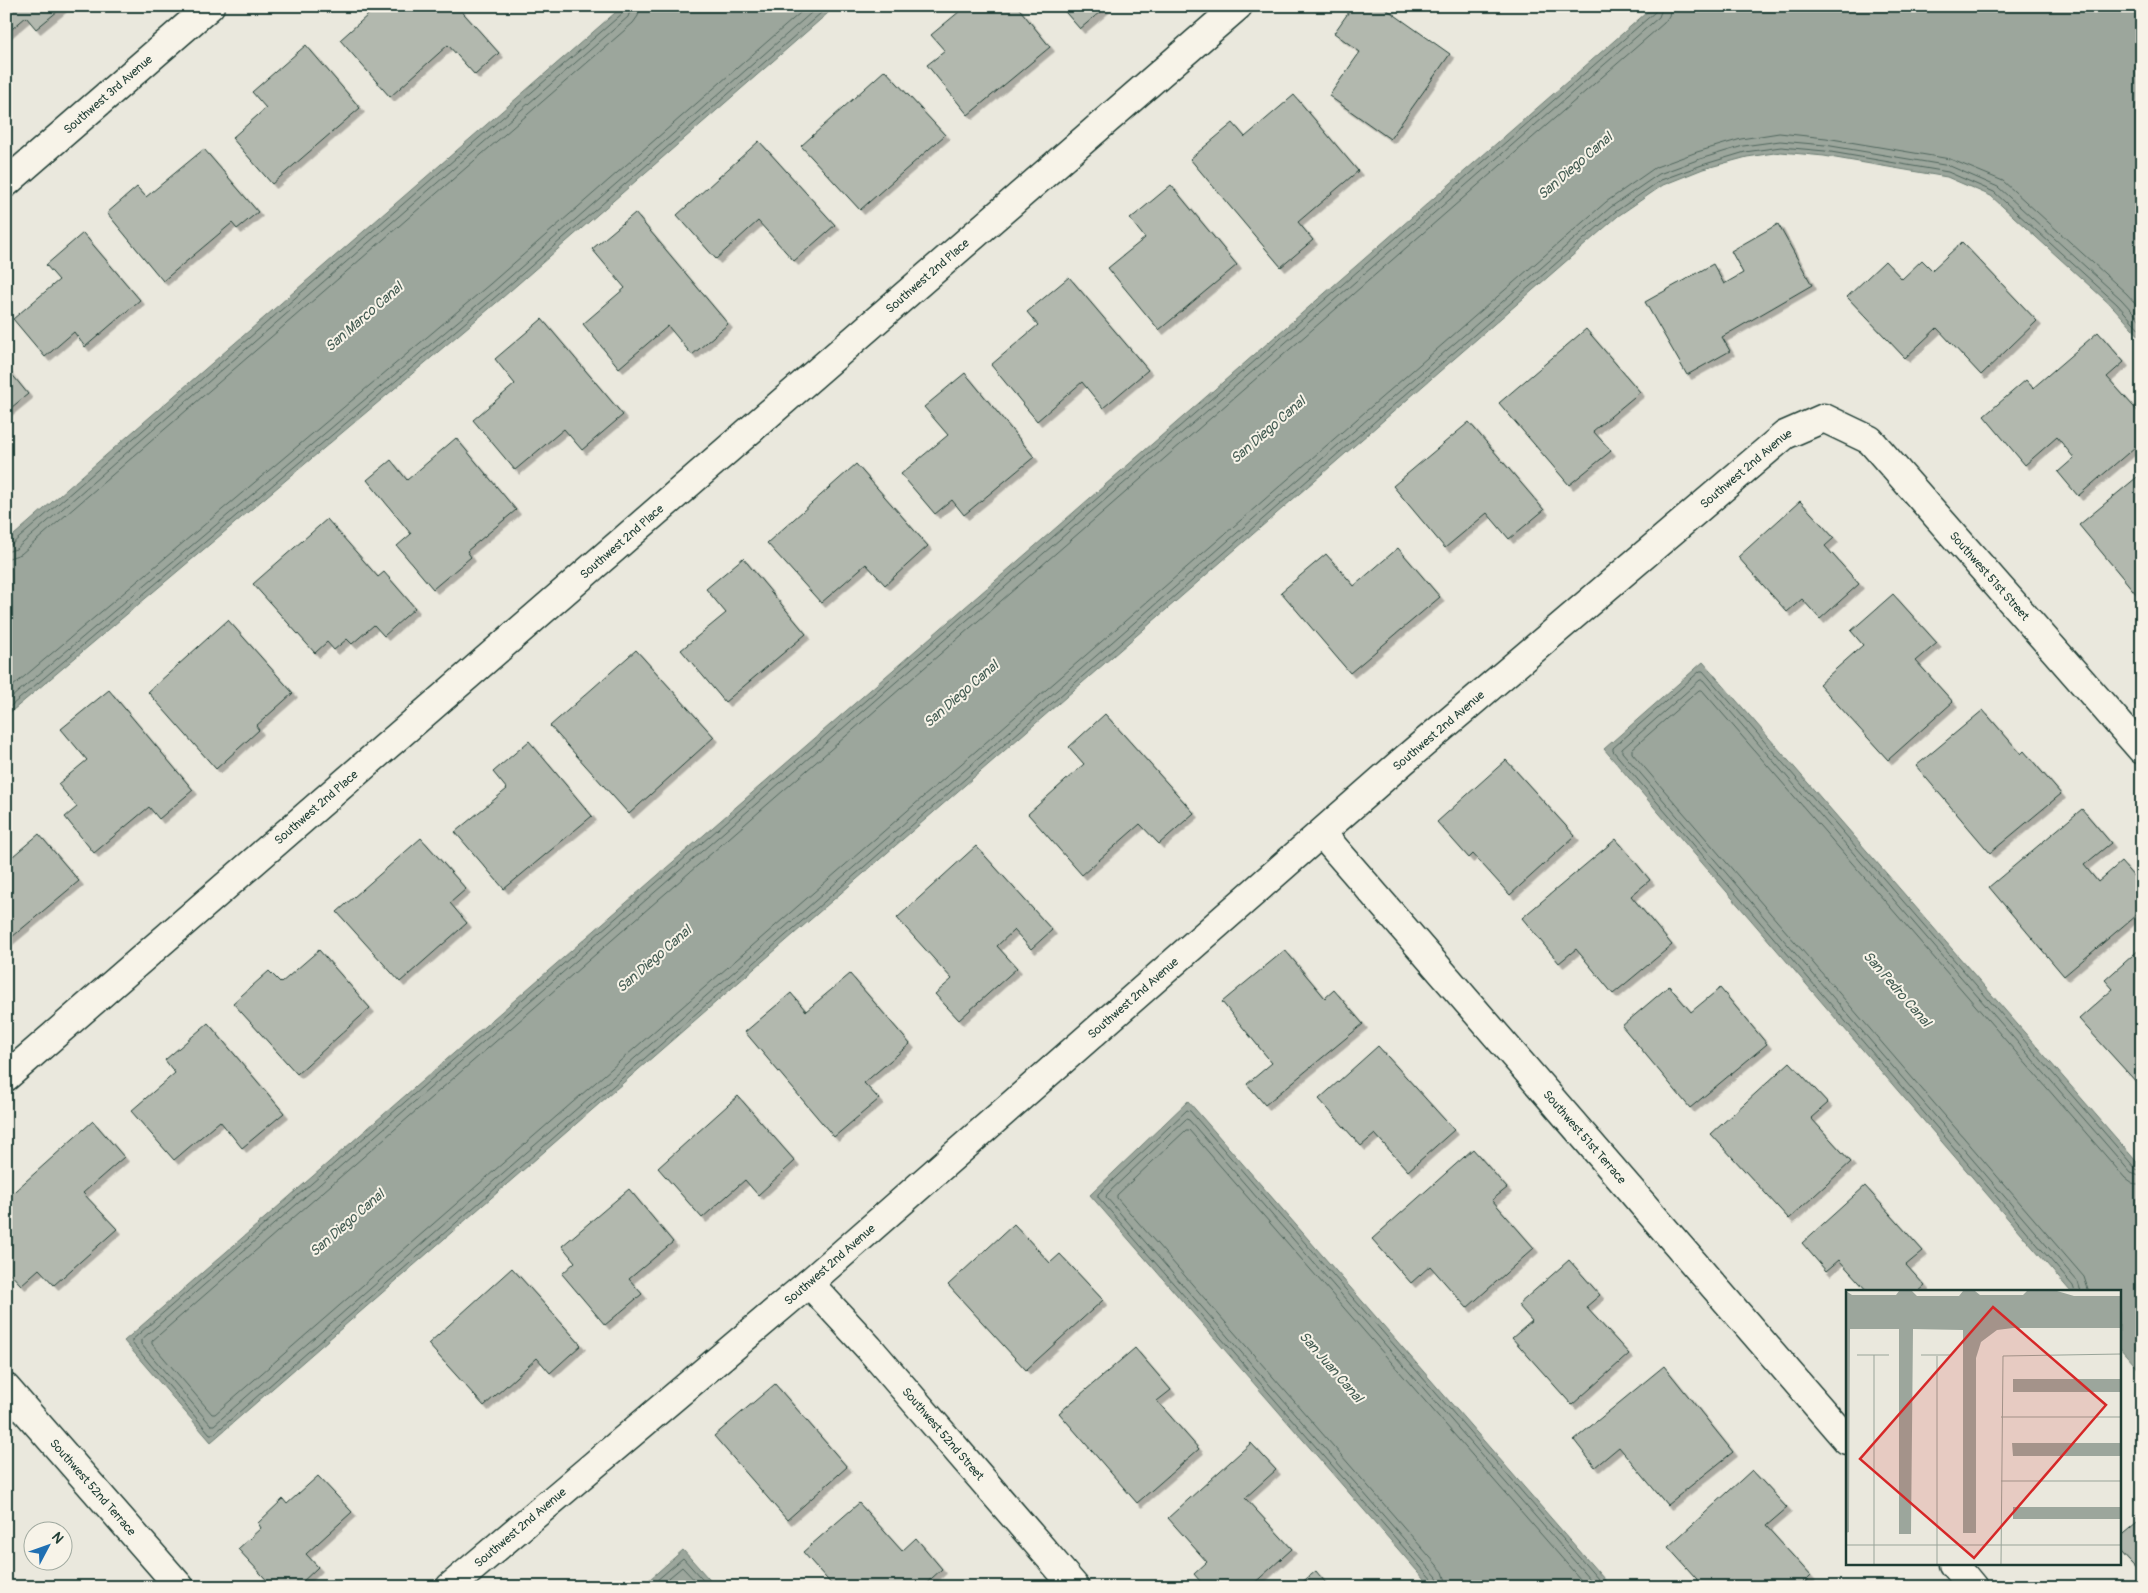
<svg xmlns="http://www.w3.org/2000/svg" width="2148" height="1593" viewBox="0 0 2148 1593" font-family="Pangolin,sans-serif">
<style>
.water{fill:#9ca69c;stroke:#6a7c72}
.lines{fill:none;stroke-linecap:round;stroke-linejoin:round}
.shore{stroke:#51675e;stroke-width:1}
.building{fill:#b2b8ae;stroke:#1f3d34;filter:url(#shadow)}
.minor-casing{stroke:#1f3d34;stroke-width:31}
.minor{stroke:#f7f3e8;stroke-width:28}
.labels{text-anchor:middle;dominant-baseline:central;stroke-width:4;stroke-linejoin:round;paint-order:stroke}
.street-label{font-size:12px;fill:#1f3d34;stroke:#f7f3e8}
.water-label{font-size:14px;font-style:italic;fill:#445c53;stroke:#f7f3e8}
.inset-road{fill:none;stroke:#99a499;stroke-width:1}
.view{fill:#d62828;fill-opacity:0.15;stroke:#d62828;stroke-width:2.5}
.inset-edge{fill:none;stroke:#1f3d34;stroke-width:2.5}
</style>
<defs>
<filter id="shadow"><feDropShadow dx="4.5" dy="4.5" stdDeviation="0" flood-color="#0004"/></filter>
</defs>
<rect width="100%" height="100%" fill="#eae8dd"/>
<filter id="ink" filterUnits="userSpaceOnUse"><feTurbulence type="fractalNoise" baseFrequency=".02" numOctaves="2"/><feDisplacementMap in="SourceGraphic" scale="10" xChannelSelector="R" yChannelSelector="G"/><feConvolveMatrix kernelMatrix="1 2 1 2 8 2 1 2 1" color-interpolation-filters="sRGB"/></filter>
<g filter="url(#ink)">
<g class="water">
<path d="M623 6H836L502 298 6 716V542Z"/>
<path d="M1654 6H2142V339L2114 308 1991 196 1947 177 1824 156 1781 152 1747 157 1703 169 1663 185 1618 216 211 1442 124 1341Z"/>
<path d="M1703 662 2142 1168V1373L2119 1347V1292H2071L1604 749Z"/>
<path d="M1188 1101 1611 1587H1431L1090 1195Z"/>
<path d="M683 1550 716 1587H641Z"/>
</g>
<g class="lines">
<g class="shore">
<path d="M1657 6 1655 12 132 1340V1343L210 1434H214L1615 212 1661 180 1702 165 1745 152 1781 147 1825 151 1948 172 1994 192 2117 304 2142 332"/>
<path d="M1663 6 1659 17 141 1340V1344L211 1425H214L1611 207 1659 174 1700 159 1743 146 1780 141 1825 145 1950 166 1998 187 2121 299 2142 322"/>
<path d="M1671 6 1669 16 1664 23 152 1341V1344L212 1414H215L1606 202 1656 167 1697 152 1741 139 1779 133 1826 138 1950 159 2003 181 2127 294 2142 311"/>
<path d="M6 545 12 544 624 12 626 6"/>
<path d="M6 552 16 549 628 17 632 6"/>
<path d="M6 559 21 554 633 23 638 16 640 6"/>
<path d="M6 692 490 284 808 6"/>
<path d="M6 702 495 290 819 6"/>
<path d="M6 710 499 294 829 6"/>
<path d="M2075 1292 2073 1286 1613 751V748L1700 671H1703L2136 1169 2142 1171"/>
<path d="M2081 1292 2078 1282 1622 752V749L1700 680H1703L2131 1173 2142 1177"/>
<path d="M2089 1292 2084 1277 1632 753V749L1699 690H1702L2125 1178 2132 1183 2142 1185"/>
<path d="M649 1587 683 1558 709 1587"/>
<path d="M658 1587 682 1567 701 1587"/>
<path d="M1434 1587 1433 1581 1098 1197V1194L1187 1110 1190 1111 1605 1587"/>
<path d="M1440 1587 1437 1577 1106 1197 1107 1194 1186 1119 1189 1120 1597 1587"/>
<path d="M1448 1587 1443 1572 1117 1198V1195L1186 1130H1189L1587 1587"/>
</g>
</g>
<g class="building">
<path d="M6 6H64L36 29 26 17 6 34Z"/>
<path d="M378 6H457L499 53 475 75 448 45 390 97 340 40Z"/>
<path d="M966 6H1017L1050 47 968 115 927 65 945 51 931 35Z"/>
<path d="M1060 6H1107L1080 29Z"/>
<path d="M1353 6H1382L1450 54 1390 139 1329 96 1360 52 1334 33Z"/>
<path d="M306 45 360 108 272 184 232 138 266 108 252 92Z"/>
<path d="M885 70 945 135 860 210 801 146Z"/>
<path d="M1294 95 1358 171 1298 222 1313 240 1281 267 1190 159 1233 123 1245 137Z"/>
<path d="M759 141 835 225 794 261 758 221 716 259 677 215Z"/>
<path d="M204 149 258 212 237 229 232 223 163 281 107 213 137 187 146 197Z"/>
<path d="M1171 185 1237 265 1159 330 1108 268 1145 238 1130 219Z"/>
<path d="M635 213 728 324 692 355 668 326 619 368 583 324 625 288 592 249Z"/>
<path d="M1778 224 1812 285 1722 337 1730 351 1687 375 1645 302 1713 264 1724 284 1743 273 1731 251Z"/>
<path d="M83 233 140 300 85 347 74 332 45 357 13 319 59 280 46 265Z"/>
<path d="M1962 242 2037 321 1981 375 1937 328 1905 358 1847 297 1885 261 1902 279 1922 260 1932 270Z"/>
<path d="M1069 277 1148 370 1103 408 1082 382 1037 421 991 365 1038 325 1027 312Z"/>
<path d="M542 319 623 415 582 450 564 429 515 470 473 420 515 384 495 359Z"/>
<path d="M1586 329 1640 392 1593 431 1611 451 1569 485 1499 403Z"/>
<path d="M2098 332 2124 362 2107 377 2142 416V441L2078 496 2058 472 2074 458 2057 437 2025 465 1984 416 2026 380 2033 388Z"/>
<path d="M6 367 28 394 6 412Z"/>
<path d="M965 373 1034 457 964 515 952 500 935 514 901 474 948 435 924 407Z"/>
<path d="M1469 422 1544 510 1509 539 1487 513 1445 548 1393 486Z"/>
<path d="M456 438 516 510 467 551 471 557 433 589 397 546 411 534 367 480 391 460 407 480Z"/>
<path d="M856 464 928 546 885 585 866 564 821 603 767 543Z"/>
<path d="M2142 473V601L2079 525Z"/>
<path d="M1800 501 1834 538 1825 546 1859 584 1820 619 1802 599 1787 612 1738 557Z"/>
<path d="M327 519 378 577 384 572 415 608 384 636 374 625 352 644 347 639 334 650 327 642 315 653 253 584Z"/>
<path d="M1398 548 1440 597 1350 673 1281 592 1326 554 1354 586Z"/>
<path d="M743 558 806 634 725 702 681 650 726 613 706 589Z"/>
<path d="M1893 594 1937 643 1916 661 1953 702 1888 760 1819 684 1863 645 1851 631Z"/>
<path d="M228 620 293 693 256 726 259 730 216 769 148 692Z"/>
<path d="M636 650 714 737 629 814 550 726Z"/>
<path d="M109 690 193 790 159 819 149 807 94 853 65 817 77 807 58 784 87 760 61 729Z"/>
<path d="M1983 710 2021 754 2024 751 2061 794 1990 853 1916 766Z"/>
<path d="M1105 714 1194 813 1159 844 1140 824 1082 875 1028 814 1084 764 1069 747Z"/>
<path d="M529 741 592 816 504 889 455 832 507 789 493 772Z"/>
<path d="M1506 760 1575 836 1510 895 1473 854 1469 858 1437 822Z"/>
<path d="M2082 809 2111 843 2084 865 2098 882 2121 862 2142 886V910L2064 976 1989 887Z"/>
<path d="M39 834 79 881 6 942V848L13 856Z"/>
<path d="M421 838 466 889 450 903 467 923 400 982 337 912Z"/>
<path d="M1616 839 1650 880 1631 896 1672 945 1613 994 1576 949 1559 963 1522 918Z"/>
<path d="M976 846 1052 930 1031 949 1014 930 997 946 1017 968 959 1020 935 994 952 979 897 918Z"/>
<path d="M2142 947V1081L2138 1084 2079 1019 2113 989 2105 980Z"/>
<path d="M319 950 370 1008 297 1074 233 1003 269 971 281 983Z"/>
<path d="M1285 950 1325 998 1334 990 1363 1024 1265 1105 1247 1084 1272 1063 1222 1002Z"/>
<path d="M850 974 910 1044 864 1083 879 1099 834 1137 745 1032 791 993 806 1011Z"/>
<path d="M1669 986 1691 1012 1720 988 1767 1044 1690 1108 1622 1026Z"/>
<path d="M208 1023 284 1113 242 1148 220 1121 174 1160 131 1111 175 1073 165 1060Z"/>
<path d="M1378 1046 1454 1130 1408 1171 1375 1134 1361 1146 1319 1099Z"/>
<path d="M1790 1062 1828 1103 1811 1118 1851 1162 1789 1219 1711 1134Z"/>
<path d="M738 1096 795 1161 758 1195 745 1180 702 1218 658 1168Z"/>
<path d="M93 1121 124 1157 83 1193 117 1229 54 1285 39 1269 21 1285 6 1269V1216L8 1214 6 1211V1199Z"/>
<path d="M1473 1149 1507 1188 1492 1200 1534 1248 1467 1308 1430 1266 1411 1283 1372 1239Z"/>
<path d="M1865 1186 1923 1251 1906 1265 1925 1286 1918 1292H1868L1839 1260 1826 1271 1802 1243Z"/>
<path d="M629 1189 673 1242 629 1279 642 1294 605 1325 562 1274 575 1262 562 1246Z"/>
<path d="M1014 1224 1050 1263 1060 1254 1103 1300 1026 1370 948 1285Z"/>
<path d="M1569 1260 1600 1295 1586 1307 1629 1354 1572 1405 1512 1338 1532 1321 1518 1305Z"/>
<path d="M512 1268 581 1345 550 1373 537 1358 484 1406 428 1344Z"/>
<path d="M1135 1348 1171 1390 1157 1401 1199 1449 1137 1503 1059 1413Z"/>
<path d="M1664 1366 1733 1452 1667 1505 1619 1447 1595 1467 1574 1440Z"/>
<path d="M775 1384 847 1467 787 1520 714 1436Z"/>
<path d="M1251 1443 1276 1470 1245 1498 1292 1549 1250 1587H1205L1194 1574 1207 1562 1168 1518Z"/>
<path d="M1752 1470 1787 1508 1766 1526 1811 1576 1800 1587H1704L1668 1547Z"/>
<path d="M318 1476 352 1512 306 1554 318 1567 297 1587H273L238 1549 261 1528 258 1523 283 1499 287 1504Z"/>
<path d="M859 1503 902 1551 916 1538 942 1569 922 1587H834L803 1552Z"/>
<path d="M2142 1519V1575L2119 1550V1538Z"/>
<path d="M1316 1571 1329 1587H1296Z"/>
</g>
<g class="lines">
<g class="minor-casing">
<g id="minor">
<path id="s1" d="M6 183 210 6"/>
<path id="s2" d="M1322 834 1847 1440"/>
<path id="s3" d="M6 1077 1238 6"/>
<path id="s4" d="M809 1283 869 1348 1075 1587"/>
<path id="s5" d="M6 1388 180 1587"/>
<path d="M1954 1564 1973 1587"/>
<path id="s6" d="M450 1587 809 1283 1403 761 1785 435 1824 418 1870 440 2142 750"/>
</g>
</g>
<use href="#minor" class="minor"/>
</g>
</g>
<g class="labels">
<g class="street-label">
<text stroke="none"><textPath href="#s1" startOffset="135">Southwest 3rd Avenue</textPath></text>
<text stroke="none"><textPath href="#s3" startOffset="1221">Southwest 2nd Place</textPath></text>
<text stroke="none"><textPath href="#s6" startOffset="1712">Southwest 2nd Avenue</textPath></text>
<text stroke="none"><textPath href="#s3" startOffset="816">Southwest 2nd Place</textPath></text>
<text stroke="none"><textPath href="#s6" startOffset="2038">Southwest 51st Street</textPath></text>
<text stroke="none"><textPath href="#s6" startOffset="1308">Southwest 2nd Avenue</textPath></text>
<text stroke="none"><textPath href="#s3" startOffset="411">Southwest 2nd Place</textPath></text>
<text stroke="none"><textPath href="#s6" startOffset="902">Southwest 2nd Avenue</textPath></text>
<text stroke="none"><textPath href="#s2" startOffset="401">Southwest 51st Terrace</textPath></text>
<text stroke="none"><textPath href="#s6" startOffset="498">Southwest 2nd Avenue</textPath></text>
<text stroke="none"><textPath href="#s4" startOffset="202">Southwest 52nd Street</textPath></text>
<text stroke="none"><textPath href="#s5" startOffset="132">Southwest 52nd Terrace</textPath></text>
<text stroke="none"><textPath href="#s6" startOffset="92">Southwest 2nd Avenue</textPath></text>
</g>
<g class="water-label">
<text transform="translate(1575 166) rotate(-41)">San Diego Canal</text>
<text transform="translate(364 317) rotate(-41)">San Marco Canal</text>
<text transform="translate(1268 430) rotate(-41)">San Diego Canal</text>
<text transform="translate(961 694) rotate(-41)">San Diego Canal</text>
<text transform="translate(654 959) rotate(-41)">San Diego Canal</text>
<text transform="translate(1897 989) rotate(49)">San Pedro Canal</text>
<text transform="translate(347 1223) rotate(-41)">San Diego Canal</text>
<text transform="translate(1331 1367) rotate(49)">San Juan Canal</text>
</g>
</g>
<g transform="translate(1846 1290)">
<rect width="275" height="275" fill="#eae8dd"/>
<path d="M0 1 6 5H50L53 1H66L71 6H113L117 1H129L134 5H177L181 1H211L228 6H275V38H167L151 40 135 52 130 68V243H117V40L67 39 65 244H53V39H4L3 242 0 243ZM167 89H275V102H167ZM166 153H275V166H167ZM167 217H275V229H167Z" fill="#9ca69c"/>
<path class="inset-road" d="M11 65H43M75 65H104M91 66V274M155 127H275M155 191H275M0 255H275M28 274V65M155 274 157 66 275 64"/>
<path class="view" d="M147 17 260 115 128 268 14 169Z"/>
<rect width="275" height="275" class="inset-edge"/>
</g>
<rect width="2148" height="1593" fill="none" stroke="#f7f3e8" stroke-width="25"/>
<rect x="12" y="12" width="2123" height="1568" fill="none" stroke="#1f3d34" stroke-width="2" filter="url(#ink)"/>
<g transform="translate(48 1546) rotate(49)"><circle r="24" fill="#f7f3e8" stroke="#a1aaa0"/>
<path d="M0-4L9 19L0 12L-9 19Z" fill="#1f6fb2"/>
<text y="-8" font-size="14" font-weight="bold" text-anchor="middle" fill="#1f3d34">N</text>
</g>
</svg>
